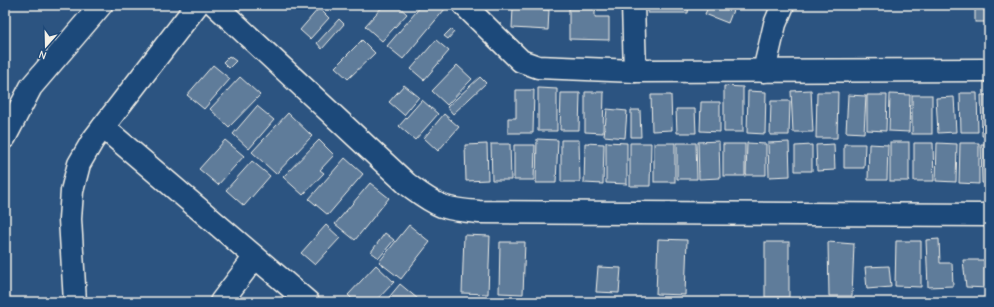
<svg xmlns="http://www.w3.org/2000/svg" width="994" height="307" viewBox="0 0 994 307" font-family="'Comic Neue',sans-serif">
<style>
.building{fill:#5e7b9a;stroke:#f4f1e8}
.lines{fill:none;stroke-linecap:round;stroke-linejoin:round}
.minor-casing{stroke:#f4f1e8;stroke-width:25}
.minor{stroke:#1f4a7a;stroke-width:22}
</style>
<rect width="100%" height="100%" fill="#2c5481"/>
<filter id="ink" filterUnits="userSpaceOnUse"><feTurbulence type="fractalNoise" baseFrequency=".025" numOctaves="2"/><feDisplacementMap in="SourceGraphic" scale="8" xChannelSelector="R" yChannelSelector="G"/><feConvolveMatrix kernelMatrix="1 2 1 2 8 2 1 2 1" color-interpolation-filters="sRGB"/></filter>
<g filter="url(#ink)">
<g class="building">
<path d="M384 5H397L407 14 382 41 365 26Z"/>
<path d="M422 5H440L445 9 403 59 387 46Z"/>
<path d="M569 5H595V17H609V40L569 39Z"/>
<path d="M648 5H689L688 13H648Z"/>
<path d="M709 5H735L728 23 705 14Z"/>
<rect x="975" y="5" width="14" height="17"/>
<path d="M319 8 329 18 310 39 300 30Z"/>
<path d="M513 8 549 10 548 30 512 28Z"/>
<path d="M339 19 344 24 322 49 317 43Z"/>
<path d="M451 29 454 32 448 39 444 36Z"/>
<path d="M362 40 375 53 348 79 335 67Z"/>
<path d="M436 40 449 51 424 80 411 69Z"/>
<path d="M229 56 236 61 229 68 223 62Z"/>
<path d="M213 65 230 79 204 109 187 95Z"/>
<path d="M457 65 472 79 447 105 432 91Z"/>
<path d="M240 77 260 95 229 127 210 109Z"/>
<path d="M480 77 486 83 453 114 447 107Z"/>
<path d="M404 85 419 97 404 115 389 102Z"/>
<path d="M724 86 743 87V132H724Z"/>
<path d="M538 88 557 89V131H538Z"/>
<path d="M516 90H534L533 133H508V118H516Z"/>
<path d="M811 90 813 132H793L791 91Z"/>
<path d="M748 91 766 92 765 134 747 133Z"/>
<path d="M585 92H604L603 133 585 132Z"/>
<path d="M817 92H838L837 138H816Z"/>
<path d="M561 93H580L579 130H560Z"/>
<path d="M960 93H977L978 132H961Z"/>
<path d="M890 94 910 95 909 132 889 131Z"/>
<path d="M651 95H671L672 130 652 131Z"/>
<path d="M848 95 866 96 864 133 846 132Z"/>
<path d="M867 95H887L886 131 867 130Z"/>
<rect x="912" y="95" width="20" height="39"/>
<path d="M981 95H989V136H982Z"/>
<path d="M954 97 956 132 938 133 936 98Z"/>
<path d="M422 100 438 114 415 140 399 126Z"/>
<path d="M771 101H790L789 135H770Z"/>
<path d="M701 102H720V132L700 131Z"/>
<path d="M257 106 274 120 249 149 233 134Z"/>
<path d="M607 109 627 111 625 138 604 136Z"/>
<path d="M676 109H695L696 133H677Z"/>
<path d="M631 110H640L641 137H631Z"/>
<path d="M288 113 312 136 276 174 252 152Z"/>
<path d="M444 114 459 127 438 151 424 138Z"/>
<path d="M537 139 558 140 556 183H536Z"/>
<path d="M225 140 244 156 218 185 199 169Z"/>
<path d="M319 140 334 155 320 170 324 173 303 195 283 177Z"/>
<path d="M561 140H579L580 182H561Z"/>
<path d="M719 141 720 178 699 179 698 142Z"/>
<path d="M606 142 627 143V184L606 183Z"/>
<path d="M789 142 790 176 769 177 768 143Z"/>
<rect x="890" y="142" width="19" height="39"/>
<path d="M585 143 604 144 603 184 584 183Z"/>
<path d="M630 143H651L650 186H630Z"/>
<rect x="654" y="143" width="21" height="39"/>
<path d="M677 143H696L697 179H677Z"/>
<path d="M747 143 766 144V175H746Z"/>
<path d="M914 143H933L934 181H914Z"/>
<path d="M937 143 957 144 956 182 936 181Z"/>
<path d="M960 143H979V184L959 183Z"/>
<path d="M487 144 488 180 466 181 465 145Z"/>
<path d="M491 144H510L511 180H492Z"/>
<rect x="723" y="144" width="22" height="32"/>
<path d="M834 144 835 170 817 171 816 145Z"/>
<path d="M844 144H865L864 168H844Z"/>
<path d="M869 144 888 145 887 180H868Z"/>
<path d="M981 144H989V183H982Z"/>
<path d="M514 145H535L534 180H514Z"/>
<path d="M812 145V171H795V146Z"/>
<path d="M345 158 363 174 328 215 309 199Z"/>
<path d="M252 161 270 176 244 206 226 190Z"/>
<path d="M370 183 389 198 355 240 335 224Z"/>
<path d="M326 225 340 238 315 265 301 253Z"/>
<path d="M409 225 430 242 401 279 379 262Z"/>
<path d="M385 233 394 240 379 258 371 252Z"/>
<path d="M464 235 490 236 488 294 462 293Z"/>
<path d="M658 239 687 240 685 295 656 294Z"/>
<path d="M939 239 940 263H952L953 286 928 287 926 240Z"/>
<path d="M896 241H921V287L895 286Z"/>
<path d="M500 242H525L523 294 499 293Z"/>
<rect x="765" y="242" width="24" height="55"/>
<path d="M828 242 854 244 852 296H829Z"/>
<path d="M963 260H988V288L966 287Z"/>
<path d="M376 265 394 282 375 302H355L348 295Z"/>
<path d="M889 266 891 287 867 289 865 267Z"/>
<path d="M598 267 621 268 619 293 596 292Z"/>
<path d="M400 284 418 299 415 302H385Z"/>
<path d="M456 299V302H421V300Z"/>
<path d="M559 300V302H530Z"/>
<path d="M597 300 625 301 624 302H597Z"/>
<rect x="498" y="301" width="28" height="1"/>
<rect x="628" y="301" width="29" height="1"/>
</g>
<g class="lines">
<g class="minor-casing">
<g id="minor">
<path d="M215 5 407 184C418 192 429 201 442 206 454 210 466 211 479 212L989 215"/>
<path d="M464 5 521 61 538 67 635 71 989 70"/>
<path d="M633 5 635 71"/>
<path d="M764 71 775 24 783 5"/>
<path d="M103 127 308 302"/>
<path d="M5 137 31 87 101 5"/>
<path d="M75 302 70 219 72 191 79 164 93 140 197 5"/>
<path d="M221 302 255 257"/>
</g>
</g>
<use href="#minor" class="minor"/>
</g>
</g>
<rect width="994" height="307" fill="none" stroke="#1f4a7a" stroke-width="20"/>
<rect x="10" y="10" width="974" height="287" fill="none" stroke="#f4f1e8" stroke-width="1.5" filter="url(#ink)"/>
<g transform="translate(46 46) rotate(200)" stroke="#1f4a7a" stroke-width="3" paint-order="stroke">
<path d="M0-3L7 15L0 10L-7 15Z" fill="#f4f1e8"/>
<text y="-6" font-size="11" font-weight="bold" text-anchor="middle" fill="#f4f1e8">N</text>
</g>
</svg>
